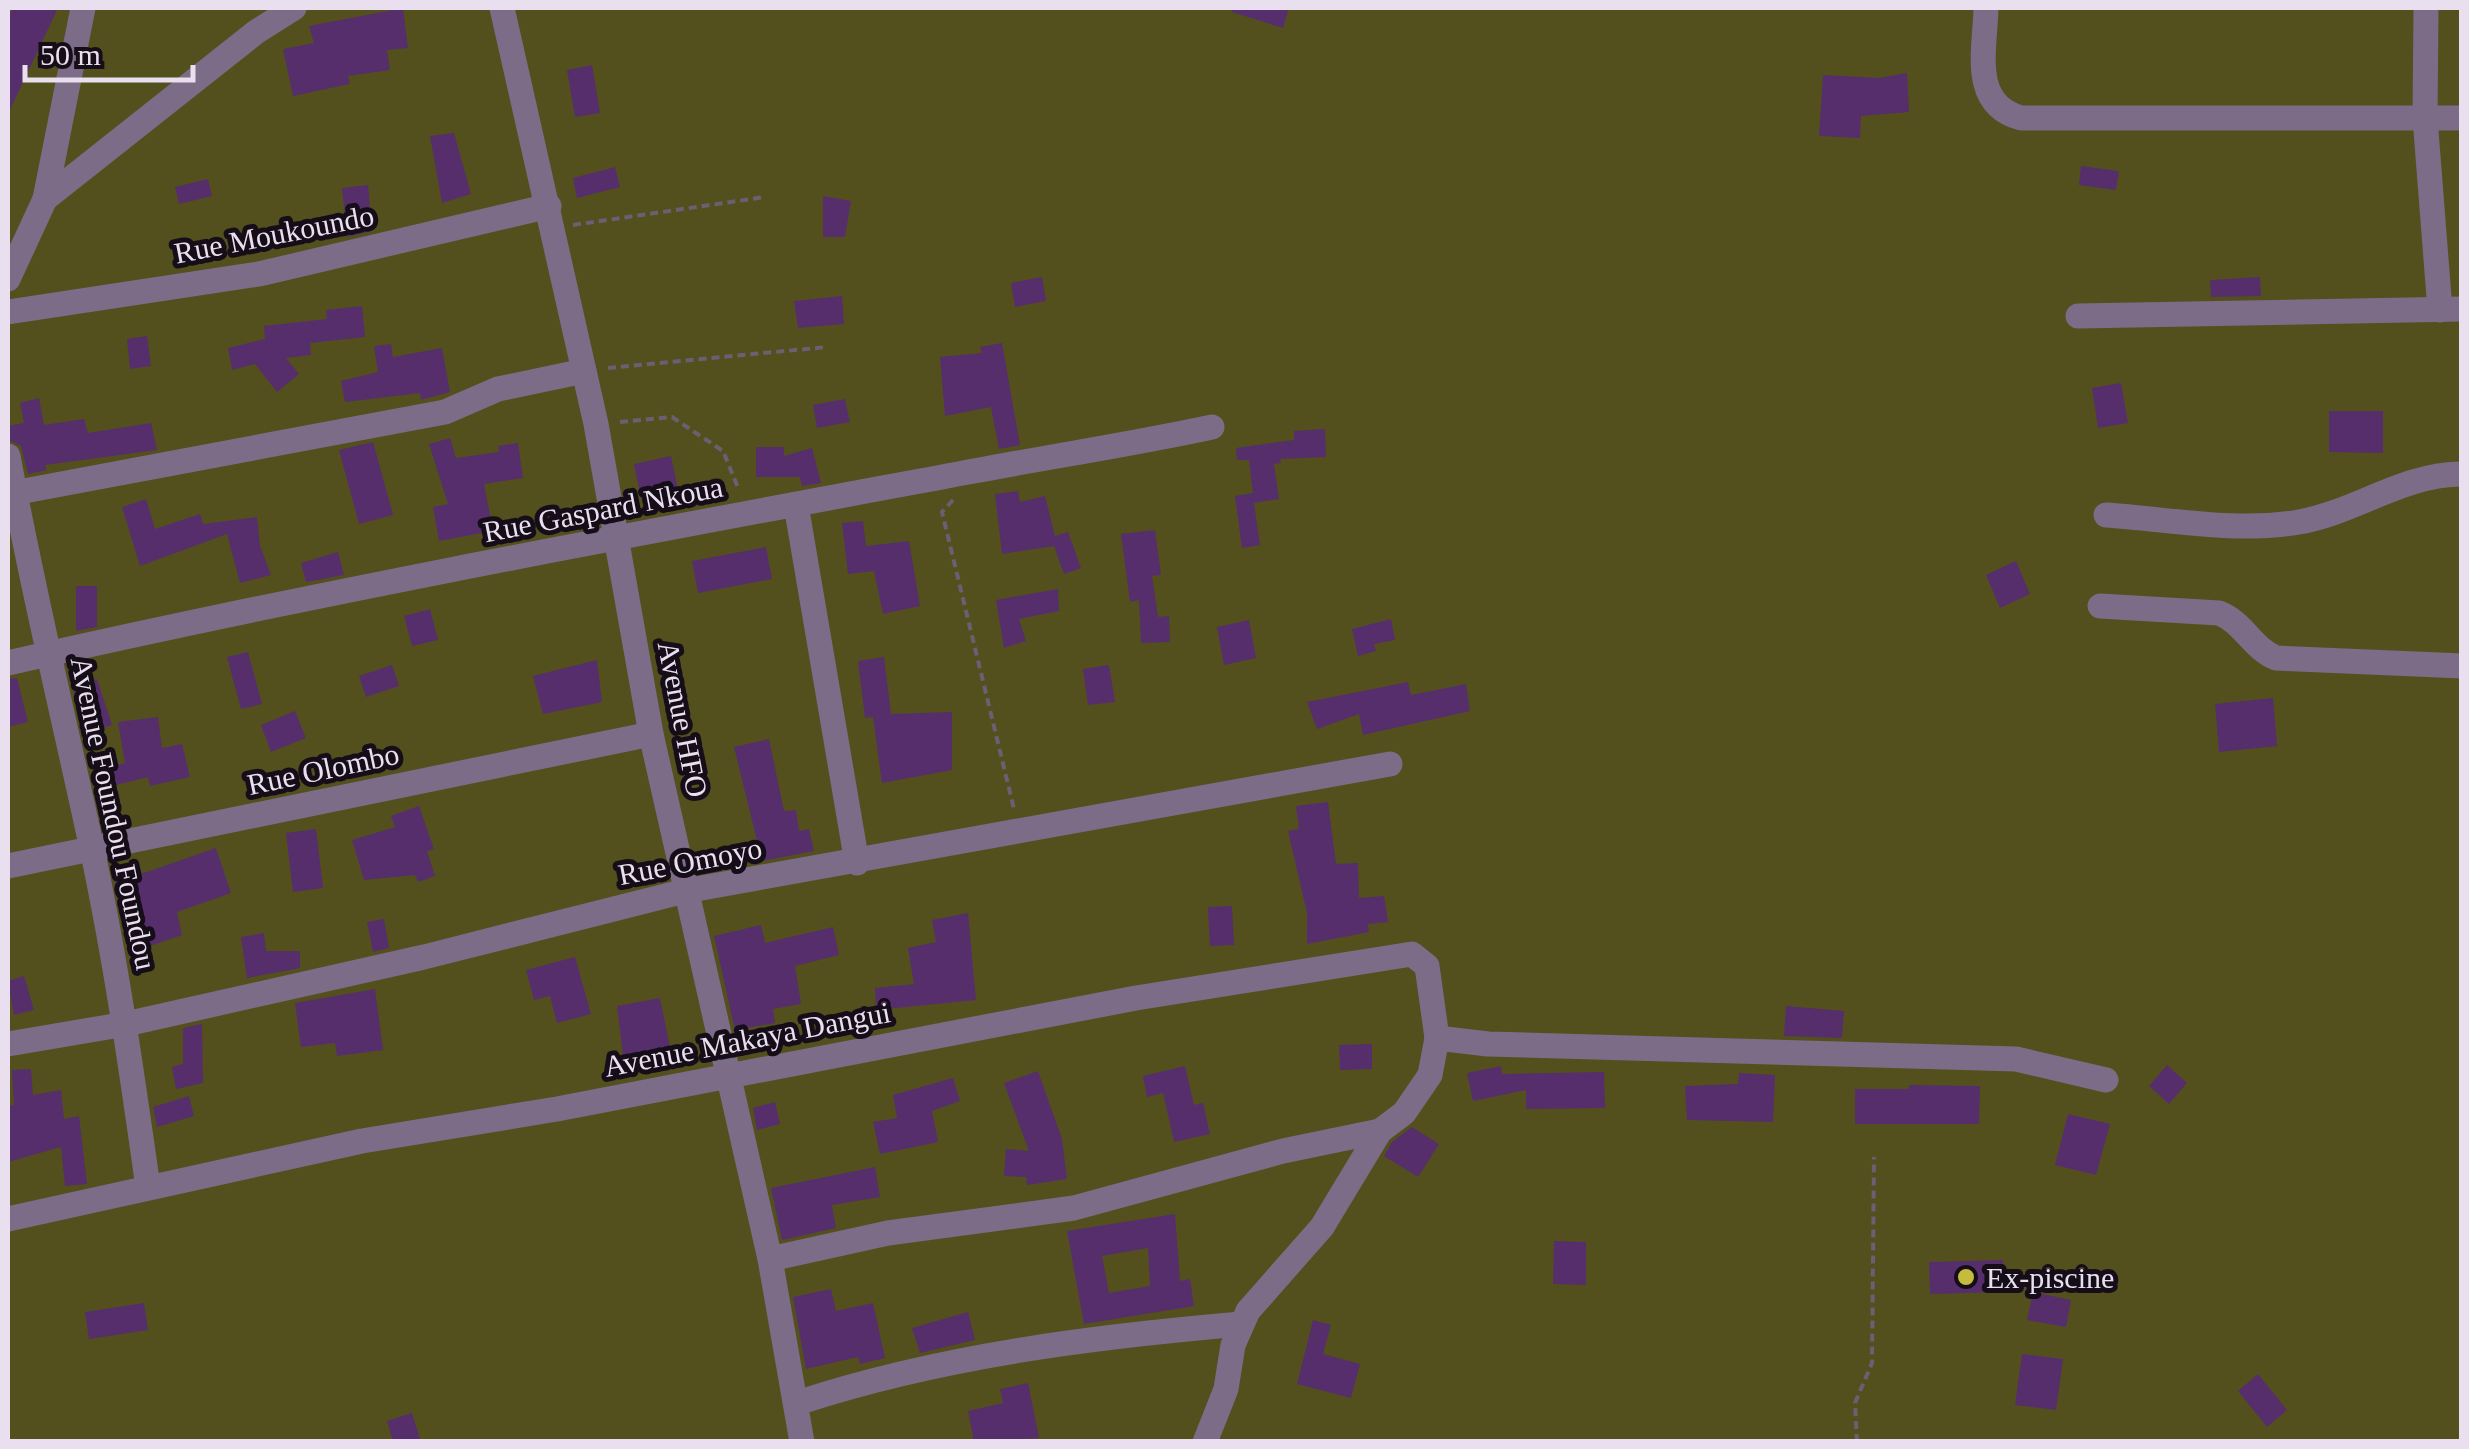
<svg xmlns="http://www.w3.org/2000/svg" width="2469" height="1449" viewBox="0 0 2469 1449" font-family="'Times New Roman',serif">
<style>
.green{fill:#53501e}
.building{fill:#562e6c;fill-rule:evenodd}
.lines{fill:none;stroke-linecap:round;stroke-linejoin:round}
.path{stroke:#6b5f73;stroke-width:4;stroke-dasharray:8 5;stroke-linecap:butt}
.street{stroke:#7d6c88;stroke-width:25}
.poi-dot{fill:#c5bc3d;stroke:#150e19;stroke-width:4}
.labels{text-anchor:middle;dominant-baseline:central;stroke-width:10;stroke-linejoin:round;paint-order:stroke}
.street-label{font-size:30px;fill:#e9dfef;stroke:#150e19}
.poi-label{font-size:30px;fill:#e9dfef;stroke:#150e19;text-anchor:start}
</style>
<rect width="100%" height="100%" fill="#302239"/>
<rect class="green" x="8" y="8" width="2453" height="1433"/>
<g class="building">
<path d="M13 8H58L8 114V20Z"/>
<path d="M403 8 408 48 387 50 390 70 348 76 350 84 293 96 283 49 314 43 309 26Z"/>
<path d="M1232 8H1289L1283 28 1232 12Z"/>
<path d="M592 65 600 113 575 117 567 70Z"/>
<path d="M1907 73 1909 112 1861 116 1860 138 1819 136 1823 75 1879 78Z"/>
<path d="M454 133 471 194 442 203 430 136Z"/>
<path d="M2081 166 2119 171 2116 190 2079 185Z"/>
<path d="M615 167 620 187 577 198 573 178Z"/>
<path d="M208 179 212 196 179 204 175 187Z"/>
<path d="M368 185 372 231 347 237 342 188Z"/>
<path d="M823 196 851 201 845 237H823Z"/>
<path d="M1042 277 1046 301 1015 307 1011 283Z"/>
<path d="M2260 277 2261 296 2211 297 2210 280Z"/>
<path d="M842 296 844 324 798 328 794 301Z"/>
<path d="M362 306 365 337 310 343 311 355 286 358 299 374 277 392 255 364 232 370 228 348 265 339 264 326 327 319 326 310Z"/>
<path d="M147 336 151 366 130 369 127 339Z"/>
<path d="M1002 343 1020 445 999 449 991 407 945 416 940 357 982 353 980 347Z"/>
<path d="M391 344 393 357 442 348 450 392 421 400 420 393 345 402 341 381 378 372 374 346Z"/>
<path d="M2121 383 2128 423 2098 428 2092 388Z"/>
<path d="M39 398 44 425 84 419 88 433 151 423 157 450 45 465 47 470 28 474 21 446 8 440V426L24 423 20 403Z"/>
<path d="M845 399 850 422 817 428 813 405Z"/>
<path d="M2329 411H2383V453L2329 452Z"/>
<path d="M1325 429 1326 457 1280 459 1281 463 1274 464 1279 499 1254 503 1260 545 1242 548 1235 496 1253 493 1249 460H1237L1236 448 1294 440V431Z"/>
<path d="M450 438 456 458 499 452 498 446 518 443 523 478 484 484 493 531 439 541 433 507 448 504 429 444Z"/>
<path d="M373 442 393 515 359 524 339 450Z"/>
<path d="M756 447H784V456L812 448 821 483 802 486 800 477H756Z"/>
<path d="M671 456 678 490 641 498 634 464Z"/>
<path d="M1018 491 1020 502 1045 496 1055 536 1068 532 1081 568 1064 574 1054 546 1002 554 995 494Z"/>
<path d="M146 499 155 529 200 514 203 524 257 517 260 546 271 575 240 583 227 534 140 566 122 507Z"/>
<path d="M863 521 866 546 909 541 920 606 883 614 874 571 848 574 842 523Z"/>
<path d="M1155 530 1161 575 1152 576 1158 617 1169 616 1170 642 1141 643 1139 600 1130 602 1121 534Z"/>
<path d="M766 547 772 579 698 593 692 561Z"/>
<path d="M338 552 344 575 306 582 301 563Z"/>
<path d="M2016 561 2030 594 2000 608 1986 575Z"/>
<path d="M76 586H97V627L76 631Z"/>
<path d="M1058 589 1059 611 1019 619 1026 641 1004 648 996 600Z"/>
<path d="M430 609 438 640 412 646 404 616Z"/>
<path d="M1391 619 1395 640 1374 644 1376 651 1358 656 1352 629Z"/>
<path d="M1249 620 1256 658 1224 665 1217 627Z"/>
<path d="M248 652 262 704 241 709 227 657Z"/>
<path d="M884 657 891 714 952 712V770L882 783 873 717 865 718 858 661Z"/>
<path d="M597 660 602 702 543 714 533 676Z"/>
<path d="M392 665 399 686 366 697 359 676Z"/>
<path d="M1109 665 1115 702 1088 705 1083 669Z"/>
<path d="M17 678 28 722 8 727V679Z"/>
<path d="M97 679 112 725 83 734 73 687Z"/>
<path d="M1408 682 1411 695 1466 684 1470 711 1363 735 1359 714 1317 729 1307 702Z"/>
<path d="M2273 698 2277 746 2219 752 2215 704Z"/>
<path d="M295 711 306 738 271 752 261 725Z"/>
<path d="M158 717 162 748 182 744 190 777 150 786 148 777 96 790 92 772 125 763 118 722Z"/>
<path d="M769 739 784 811 796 810 799 831 809 829 814 851 762 861 734 747Z"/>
<path d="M1328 802 1336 864 1358 863 1359 898 1384 896 1388 922 1368 924 1369 932 1307 944V913L1288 831 1299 829 1296 806Z"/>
<path d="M419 806 434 849 427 851 435 876 418 882 415 875 364 880 352 840 395 827 391 816Z"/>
<path d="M316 829 323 888 293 892 286 833Z"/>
<path d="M216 848 231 893 177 912 182 935 129 953 114 877 147 872Z"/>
<path d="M1232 906 1234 945 1210 946 1208 907Z"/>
<path d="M968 913 976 1000 876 1010 875 988 914 984 908 948 936 942 932 920Z"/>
<path d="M384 919 389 948 373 952 367 922Z"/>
<path d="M761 925 765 943 833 927 839 955 795 966 801 1004 773 1009 775 1023 735 1030 714 936Z"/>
<path d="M264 933 266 951H300V968L247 978 241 937Z"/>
<path d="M575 957 591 1014 557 1023 550 996 534 1000 526 970Z"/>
<path d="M24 976 34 1010 14 1015 8 981Z"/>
<path d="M375 989 383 1050 337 1056 335 1043 301 1047 295 1003Z"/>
<path d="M660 998 672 1057 624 1064 617 1006Z"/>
<path d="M1786 1006 1844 1011 1842 1038 1784 1036Z"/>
<path d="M202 1024 203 1083 176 1089 172 1067 183 1064V1028Z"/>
<path d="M1372 1044V1069L1340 1070 1339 1045Z"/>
<path d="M2167 1065 2187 1083 2169 1104 2149 1086Z"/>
<path d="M1185 1066 1194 1105 1203 1103 1210 1134 1174 1142 1163 1093 1147 1097 1143 1076Z"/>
<path d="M1501 1066 1502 1074 1604 1072 1605 1108 1526 1109V1090L1473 1101 1467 1073Z"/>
<path d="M31 1069 33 1095 61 1090 64 1119 79 1116 87 1184 65 1186 61 1147 8 1162V1106L14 1105 12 1070Z"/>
<path d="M1038 1071 1062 1139 1067 1179 1027 1185 1026 1177 1004 1176 1006 1149 1029 1151 1004 1083Z"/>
<path d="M1739 1073 1775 1075 1773 1122 1687 1120 1685 1086 1738 1084Z"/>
<path d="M953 1078 960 1101 932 1111 938 1142 880 1154 873 1122 897 1118 893 1095Z"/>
<path d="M1909 1085 1980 1086 1979 1124H1855V1089H1909Z"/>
<path d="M189 1096 194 1116 157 1127 153 1107Z"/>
<path d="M775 1102 780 1124 757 1130 753 1108Z"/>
<path d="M2068 1114 2110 1124 2096 1175 2055 1165Z"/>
<path d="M1412 1127 1439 1144 1418 1177 1384 1156 1392 1142Z"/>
<path d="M875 1167 880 1197 832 1205 836 1228 782 1240 771 1188Z"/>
<path d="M1175 1214 1180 1281 1190 1279 1194 1306 1084 1324 1067 1231ZM1148 1248 1150 1286 1109 1293 1102 1256Z"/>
<path d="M1554 1241 1586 1242V1285L1553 1284Z"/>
<path d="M2003 1260 2004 1292 1930 1294 1929 1262Z"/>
<path d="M831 1289 836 1311 873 1303 885 1358 860 1364 858 1357 806 1369 793 1297Z"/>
<path d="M2033 1292 2071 1300 2066 1327 2027 1320Z"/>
<path d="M144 1303 148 1330 89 1339 85 1312Z"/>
<path d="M968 1312 975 1340 920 1353 912 1328Z"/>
<path d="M1313 1320 1331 1325 1323 1354 1360 1364 1351 1398 1297 1384Z"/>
<path d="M2022 1354 2063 1359 2056 1410 2015 1405Z"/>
<path d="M2258 1374 2287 1410 2267 1427 2238 1391Z"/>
<path d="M1028 1383 1039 1438 974 1442 968 1411 1003 1403 1000 1389Z"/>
<path d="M412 1413 421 1442H393L387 1421Z"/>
</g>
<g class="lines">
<g class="path">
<path d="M573 225 765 197"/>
<path d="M608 368 827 347"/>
<path d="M620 422 672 417 723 451 739 490"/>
<path d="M953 500 942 512 1014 809"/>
<path d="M1857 1442 1855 1403 1872 1363 1874 1157"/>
</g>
<g class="street">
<path d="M502 8 596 424 651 734 770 1259 802 1442"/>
<path d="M1986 8C1985 50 1970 104 2021 118H2462"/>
<path d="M2426 8 2425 118 2440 310"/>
<path d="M45 199 256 32 294 8"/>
<path d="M8 279 45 199 83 8"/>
<path d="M8 312 259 274 549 206"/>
<path d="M2078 316 2462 309"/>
<path d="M8 456C32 588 64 718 92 849 116 961 132 1074 148 1187"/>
<path d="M8 494 445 412 498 389 584 371"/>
<path d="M796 505 857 863"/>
<path d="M2106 515C2168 519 2238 533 2299 522 2356 512 2403 474 2462 474"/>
<path d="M2100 606 2219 613C2243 622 2252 648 2276 658L2462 666"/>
<path d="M8 663C328 590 652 531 974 471 1054 456 1133 444 1212 427"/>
<path d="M8 866 651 734"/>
<path d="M1437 1038 1488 1044 2016 1059 2106 1080"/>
<path d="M8 1044 126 1024 424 957 685 891 1390 764"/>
<path d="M8 1219 362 1141 557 1109 1136 998 1412 954 1427 966 1437 1038 1430 1075 1404 1113 1380 1131 1283 1151 1074 1208 888 1233 770 1259"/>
<path d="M797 1403C940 1356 1091 1337 1241 1324"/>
<path d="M1205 1442 1226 1389 1233 1345 1248 1311 1322 1227 1380 1131"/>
</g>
</g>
<circle class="poi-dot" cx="1966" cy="1277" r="10"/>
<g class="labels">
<g class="street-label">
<text transform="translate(274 234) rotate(-11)">Rue Moukoundo</text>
<text transform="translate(603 509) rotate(-11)">Rue Gaspard Nkoua</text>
<text transform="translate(683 719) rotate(79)">Avenue HFO</text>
<text transform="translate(323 769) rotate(-12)">Rue Olombo</text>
<text transform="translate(114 813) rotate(78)">Avenue Foundou Foundou</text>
<text transform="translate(690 861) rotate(-11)">Rue Omoyo</text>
<text transform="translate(747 1039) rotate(-11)">Avenue Makaya Dangui</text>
</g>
<g class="poi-label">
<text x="1986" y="1277">Ex-piscine</text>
</g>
</g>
<rect width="2469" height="1449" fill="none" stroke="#e9dfef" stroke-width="20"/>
<path d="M25 65v15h168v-15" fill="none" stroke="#e9dfef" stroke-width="5"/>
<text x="40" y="65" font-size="30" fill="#e9dfef" stroke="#150e19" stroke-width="8" paint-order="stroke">50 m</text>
</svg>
